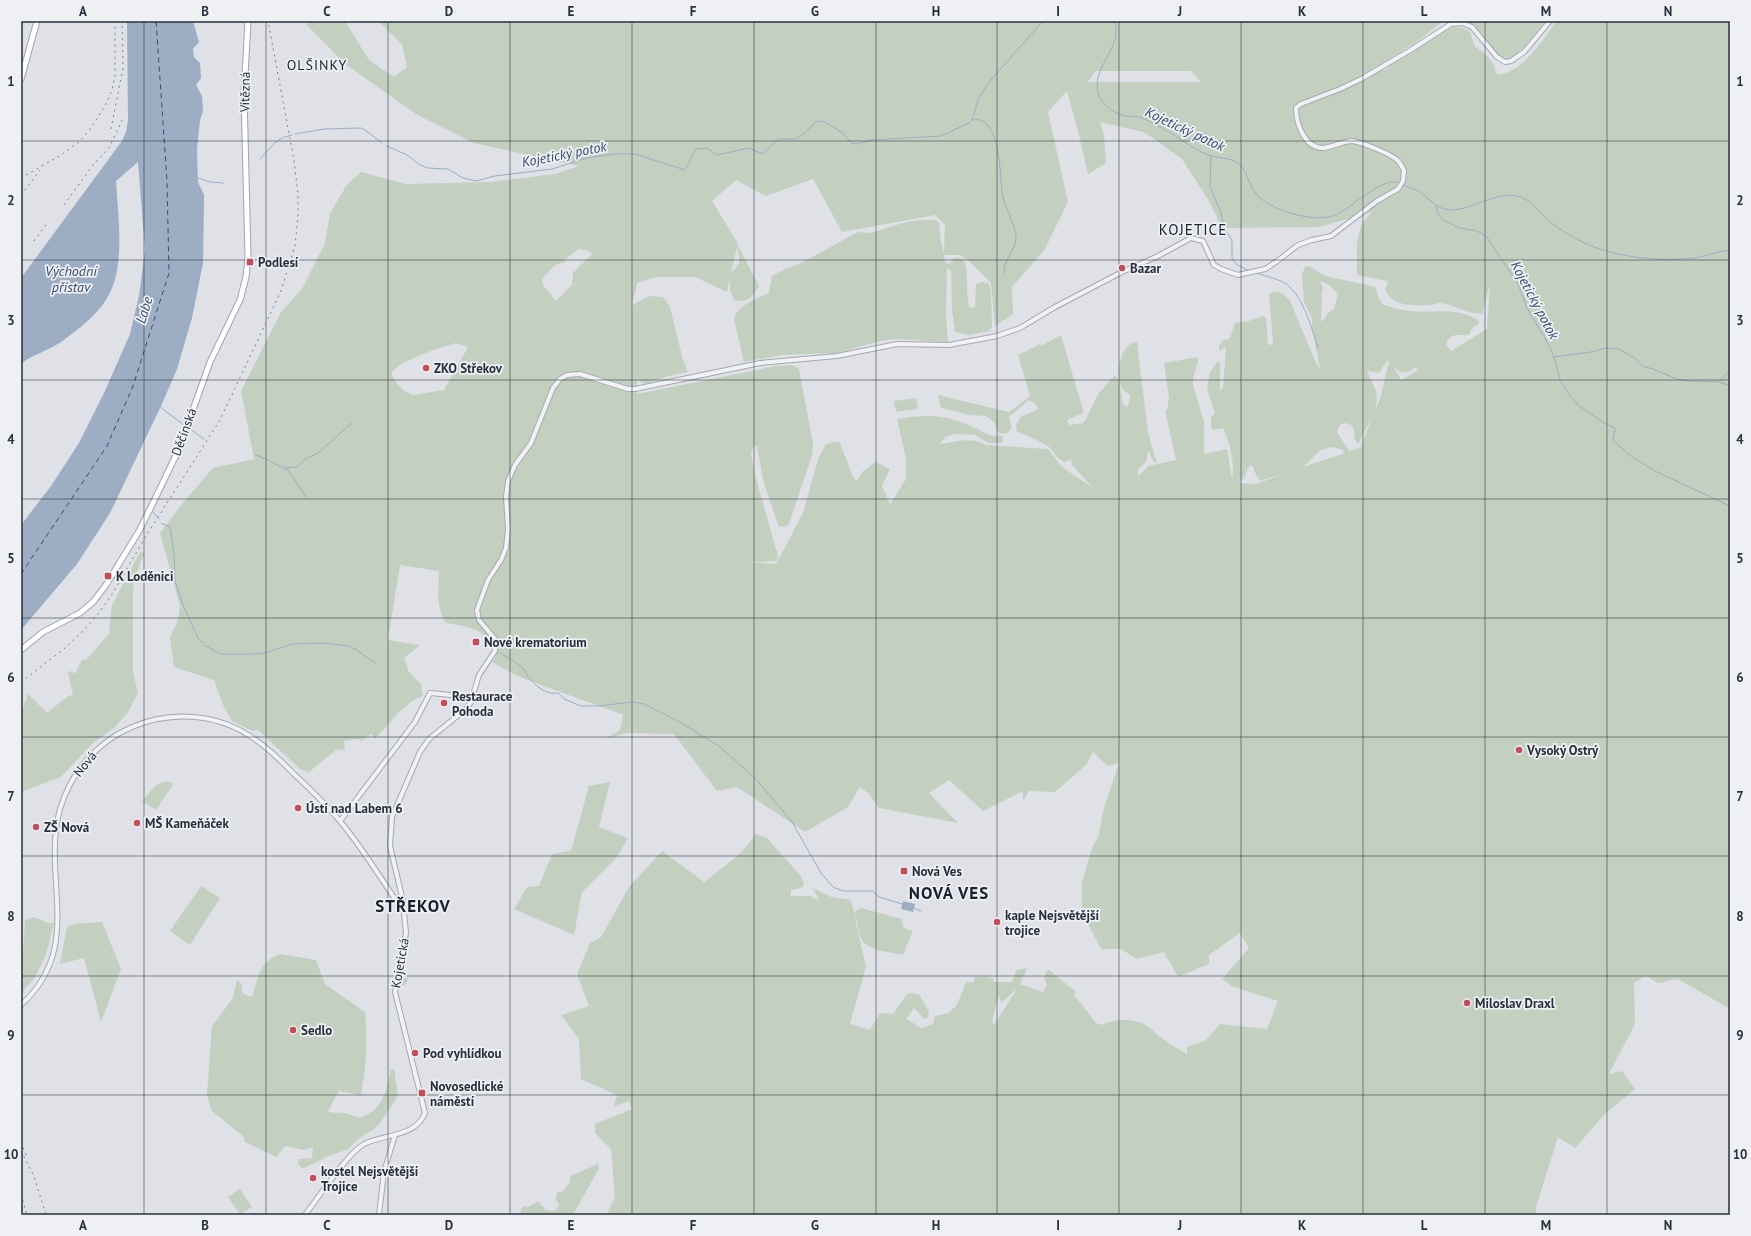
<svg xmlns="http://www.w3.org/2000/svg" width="1751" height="1236" viewBox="0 0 1751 1236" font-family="'PT Sans',sans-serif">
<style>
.green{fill:#c3d0c0;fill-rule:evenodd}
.water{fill:#9cadc4}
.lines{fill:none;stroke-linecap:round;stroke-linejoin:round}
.stream{stroke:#9cadc4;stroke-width:1}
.ferry{stroke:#374b6c;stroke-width:1;stroke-dasharray:5 4;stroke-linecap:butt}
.minor-casing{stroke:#a5a8b0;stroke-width:6}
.major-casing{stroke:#9fa5b1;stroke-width:7}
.minor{stroke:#f1f2f5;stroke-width:4}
.major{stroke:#fff;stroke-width:5}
.rail{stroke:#79808f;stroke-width:1;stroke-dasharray:2 4;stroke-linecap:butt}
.grid{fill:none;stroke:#292f3c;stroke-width:1;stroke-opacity:0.55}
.poi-dot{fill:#c14e58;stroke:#eef0f4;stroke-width:1.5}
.labels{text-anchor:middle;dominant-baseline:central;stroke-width:3.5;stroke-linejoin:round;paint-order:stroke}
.street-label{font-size:13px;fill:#292f3c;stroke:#eef0f4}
.poi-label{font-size:13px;font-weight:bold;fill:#292f3c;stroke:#eef0f4;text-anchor:start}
.neighbourhood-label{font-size:14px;letter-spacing:1px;fill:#1b202d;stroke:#eef0f4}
.water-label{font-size:14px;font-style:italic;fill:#374b6c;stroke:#eef0f4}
.quarter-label{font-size:15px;letter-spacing:1px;fill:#1b202d;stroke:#eef0f4}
.district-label{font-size:17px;font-weight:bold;letter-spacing:1px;fill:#1b202d;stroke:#eef0f4}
.neatline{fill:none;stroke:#292f3c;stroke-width:1.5}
.grid-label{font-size:13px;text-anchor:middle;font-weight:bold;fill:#292f3c}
</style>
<rect width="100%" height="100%" fill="#dfe1e7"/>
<g class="green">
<path d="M309 21H345L369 60 394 77 407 67 402 44 378 21H1443L1419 40 1373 69 1386 70C1391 62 1414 54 1421 46 1436 36 1452 19 1470 32L1475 47C1485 52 1494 62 1496 73L1498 75C1522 72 1544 40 1556 21H1730V1009L1678 979 1658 983 1646 976 1634 983 1635 1024 1609 1074 1622 1071 1635 1089 1605 1114 1575 1148 1558 1137 1536 1207V1215H606L615 1197 611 1149 595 1133V1124L632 1109 629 1101 614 1106 617 1095 581 1079 579 1039 561 1015 589 1006 577 974 590 943 601 937 629 887 662 851 704 882 703 883C721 868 744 855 755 834L767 838 800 875 804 883 803 886 801 888 791 890V896H810L819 901 813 888 831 897 851 900 866 967 850 1024 870 1030 880 1013 893 1014 908 993 919 994 929 1012 928 1018 924 1019 914 1008 906 1019 922 1028 933 1024 935 1016 948 1013 957 1005 966 982 973 983 975 977H987L994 979V982H1012L1016 970 1027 968 1020 985C1028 985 1035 990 1043 992L1047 985 1044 979 1046 972 1049 970 1076 992 1074 995 1096 1023 1102 1025C1114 1018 1131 1019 1144 1024 1151 1028 1157 1035 1163 1039 1171 1045 1179 1049 1187 1054V1047L1206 1040 1220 1024 1267 1029 1278 1001 1231 986 1222 979 1249 948 1240 933 1209 955V964L1178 977 1164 952 1137 959 1121 949H1101L1082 912V883L1092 848 1099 835 1103 811 1119 763 1107 766 1093 752 1087 764 1055 792 1029 791 1023 801V791L983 811 949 780 929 793 958 823 879 808 868 793 860 787 848 807 805 832 737 787 717 791 674 734 627 733 605 739 620 730 623 715 517 676 492 662 496 656 497 646C475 627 475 628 446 623 435 605 439 591 439 571L400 565 388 640 420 645 404 658 409 672 421 684 423 696C405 701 388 726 375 739L371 734 363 740 362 743 360 739 344 741 345 749 336 750 309 772 300 769 258 730 252 731 232 721 223 705 214 680 174 667 170 637 178 620 180 606 160 533 182 504 213 468 254 459 241 391 281 312 302 289 325 243 330 214 346 186 361 172 406 184 489 182 555 174 579 166 474 143 419 116 345 64 306 24ZM1095 71H1191L1201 82H1088ZM1067 91 1078 131 1088 174 1106 163 1104 135 1100 122 1144 132 1182 159 1209 201 1222 228 1319 227 1372 212 1361 225 1357 242V275L1387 281 1388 283 1385 289C1392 307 1414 306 1431 305 1434 305 1437 303 1440 303 1454 304 1467 314 1482 314L1490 284 1487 329 1451 351 1446 344C1450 332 1459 336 1469 335L1472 328 1479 324 1478 320C1453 305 1430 315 1404 310 1397 309 1389 306 1382 304L1377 293 1376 288 1372 286 1325 276 1309 266 1305 267 1302 274 1304 302 1312 318V329L1320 368 1317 365 1290 301C1285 294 1278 289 1269 294L1273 343 1272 345 1268 344 1266 318 1263 316 1249 321 1235 323 1230 338 1227 340 1224 339 1219 346V351L1226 347 1223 388 1220 391V362L1218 361 1210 372 1207 389 1215 413 1211 417V427L1214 430 1223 428C1230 443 1235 463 1232 480L1227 449 1204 454V422L1193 385V380L1198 360V357L1164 363 1169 398 1167 410H1165L1176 460 1149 466 1138 476V469C1145 464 1148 461 1147 452H1149L1154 462 1157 463 1148 433 1137 342C1119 343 1115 377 1122 389 1124 391 1127 393 1130 395L1128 407 1123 405 1119 380 1115 375 1098 394 1086 419 1083 423 1070 425 1067 422 1069 419 1083 413V410L1061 335 1041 346 1040 344 1018 355 1030 396 1009 412 938 395 941 408 970 415 986 416 995 423 997 432 1006 434 1012 428 1009 417 1029 400 1037 405V410L1021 417 1016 425 1017 432C1026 435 1040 441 1049 447 1055 453 1056 459 1065 462L1071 459 1072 465 1093 488 1062 467 1048 449 986 445C972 436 954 442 939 444L946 437 954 434 975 435 988 443H1002L1003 436 998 435 996 437C987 435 981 430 973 427 945 414 928 414 897 419L906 458V479L890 504 882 486 890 469 876 462 863 471 857 480 854 479 839 441 826 444 818 459 803 513 776 564 751 562 776 561 778 556 754 471 751 453 754 446H757L763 480 778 525C782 528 785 527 789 524L812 455 813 444 799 369 791 365 776 366 637 394V379L644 384C659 380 672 374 688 372L683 360 670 307 663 297 649 296 632 305 637 283 656 277H695L727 292 730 277V291L734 300C747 304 753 296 759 286L737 244V242L712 201 736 180 766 196 813 179 842 232 935 215 945 225 944 253 941 242 939 222 933 220H920L906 222 871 233 858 232 803 262 785 269 772 276 769 292 767 294C755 299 737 306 734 319L744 362 782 355 837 353 880 341 895 339 948 342 946 314 947 269 948 268 951 271 952 311 955 332 969 335 989 331 992 327 991 292 989 284 983 282 976 284 975 307 971 308 969 307C968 300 967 292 967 284 966 274 970 256 954 258L950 264H948L945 262 944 255H960L970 262 991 283 995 326 1013 314 1012 287 1045 249 1068 202 1048 112ZM737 247C740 258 742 264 731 272ZM579 249 588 251 592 254 573 273 572 285 556 301 543 285 542 279 555 265 565 262 564 260ZM1320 281 1328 284 1338 294 1334 309C1328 312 1326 317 1321 322L1322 292 1323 288ZM456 343 468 347 444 390 413 395C406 393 401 389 396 382 395 380 392 377 392 374 393 362 445 346 456 343ZM1387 361H1389L1381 396 1375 411 1377 398 1376 391 1367 371 1379 373ZM1394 367C1399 373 1407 375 1414 368L1420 369 1401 380ZM1373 415 1360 448 1349 451 1337 432 1340 425 1346 423C1359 426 1351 435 1357 443H1359ZM1332 447 1341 449 1345 453 1303 467 1321 450ZM1250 465 1253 467 1256 475 1260 481 1290 472 1256 484 1239 483 1243 479ZM1017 989 994 1025 992 1021 999 995 1001 1003Z"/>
<path d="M1466 21H1545L1524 47 1510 60C1493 63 1482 25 1466 21Z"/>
<path d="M916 398 918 409 896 412 894 401Z"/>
<path d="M140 552H145L135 577 133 591V672L138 693 128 712 115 727 93 743 61 777 21 792V714L28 694 47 713 68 696 73 695 68 672 72 671 75 674 82 660 87 659 109 634 112 605Z"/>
<path d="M166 781 172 783V787C165 795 162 802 156 810L142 801 155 786Z"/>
<path d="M610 782 599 827 628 838 617 857 582 892 574 935 514 909 527 887 539 886 552 854 571 851 589 786Z"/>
<path d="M201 886 220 898 190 945 170 931Z"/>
<path d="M861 908 902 919 903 927 908 930H913L903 955 883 951H880C853 941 863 935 854 913L857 910Z"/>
<path d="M34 917 48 923H54L46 955 34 979 21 993V953L23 952 25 920Z"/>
<path d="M102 922 121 969 101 1022 84 958 60 964 67 927 74 924Z"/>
<path d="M281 954 316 960 325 984 365 1012C368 1042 366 1066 361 1095L339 1091 328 1111C334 1114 337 1112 344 1113 349 1114 354 1116 360 1118 383 1110 387 1090 391 1069H394L398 1096 380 1123 373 1130 365 1134 356 1141 349 1149 331 1155 302 1169 298 1163 299 1159 312 1158 313 1147 304 1150 285 1146 276 1157 245 1142 244 1137 212 1111 207 1095 212 1026 233 998 237 979 242 985V993L252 997C259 976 258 962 281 954Z"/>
<path d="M398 977 408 978 407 983 397 989Z"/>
<path d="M598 1164 599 1168 573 1215H519L523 1206 528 1207 538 1201 546 1210 552 1211 557 1209 559 1204 555 1199 558 1192H562L570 1182V1176Z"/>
<path d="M240 1189 252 1207 240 1214 228 1197Z"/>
</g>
<g class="water">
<path d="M127 21H193L199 42 193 49 194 57 200 63 201 78 196 85 202 96 203 111 200 120 197 149 198 182 204 195V201L203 263 192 318 177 369 161 406 110 513 77 564 21 630V525L51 486 79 443 105 391 130 334 139 296 145 250 138 162 116 181C118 215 126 268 107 298 96 317 78 329 61 342 48 351 33 354 21 364V278L122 141 126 132 128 120Z"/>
<path d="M903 901 915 904 913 912 901 909Z"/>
</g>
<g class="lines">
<g class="stream">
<path d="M1115 21C1116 28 1117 35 1114 42 1109 58 1091 77 1099 96 1103 104 1113 113 1122 115 1127 117 1134 116 1140 117 1145 119 1151 122 1156 125 1175 134 1191 149 1211 156 1219 158 1228 158 1235 161 1247 168 1247 181 1254 191 1265 209 1308 221 1328 217 1350 214 1378 175 1400 183"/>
<path d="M972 120C1003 114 999 180 1003 198 1006 209 1017 228 1016 239 1015 251 1003 260 1004 273"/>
<path d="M295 134 324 129 361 128 365 130 382 143"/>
<path d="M387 146 407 155 420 165 428 168 448 169 463 178 476 181 495 176 552 169 587 158 614 154H635L685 170 696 149 707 148 717 155 748 148 763 154 778 139H795L801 136 816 122 823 121 843 133 851 143 857 144 871 140 941 136 969 123 972 120 978 100 988 83 1043 21"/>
<path d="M1211 157 1210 187 1221 213 1224 229 1229 235 1232 241V258L1236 264 1249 271"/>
<path d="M260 159C272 148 273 139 292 135"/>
<path d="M198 178 210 182 223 183"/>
<path d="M1403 185 1419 191 1436 205 1438 214 1443 220 1460 228 1477 231 1486 236 1518 284 1527 308 1549 345 1554 357 1560 380 1570 396 1577 404 1604 423 1615 428 1613 440 1631 456 1655 471 1730 506"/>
<path d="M1436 205C1459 222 1490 190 1517 196 1530 198 1539 212 1548 220 1554 225 1561 230 1568 234 1604 257 1653 262 1694 258 1707 256 1718 251 1730 250"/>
<path d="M1256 273C1265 276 1275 278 1283 282 1302 292 1311 327 1318 347"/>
<path d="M1554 357 1591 352 1606 348 1619 349 1636 359 1642 366 1653 369 1677 379 1688 381 1720 382 1730 386"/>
<path d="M1720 381 1730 370"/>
<path d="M160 407 184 425"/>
<path d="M190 429 204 439"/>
<path d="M255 455 266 459 289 471 306 497"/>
<path d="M285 468 297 467 305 459 318 453 352 423"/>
<path d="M153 512 159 519"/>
<path d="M161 523 170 527 174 555 175 581 183 605 198 638 202 643"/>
<path d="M204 645 220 654H254L265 653 292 644 322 643 349 646 355 649 375 663"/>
<path d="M498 652C505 656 514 661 519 665 525 669 526 675 531 680 538 688 548 695 558 693L564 699 581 706H598L633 702 644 704 678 721 719 746 755 778 792 822 821 873 833 887 843 891H873L879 897 902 904"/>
<path d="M914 908 921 911"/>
</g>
<path class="ferry" d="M21 574 107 446 133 386 169 273 167 181 156 21"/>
<g class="minor-casing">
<g id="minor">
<path d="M340 821 415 722 430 693 472 697"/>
<path d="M21 1005C85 947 41 878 60 809 71 772 97 742 132 727 170 711 215 713 250 736 266 746 280 760 294 774 309 788 325 803 339 820 363 848 382 881 404 912"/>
<path d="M305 1215C318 1198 347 1154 364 1144 384 1134 416 1137 425 1113L395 992 406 933 403 901 390 846 392 817 420 752 429 739 466 709 471 702 479 675 495 651V639L479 620 477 610 488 580 501 560 506 548 508 529 506 497 508 481 515 465 531 443 553 388 560 379 567 375 580 374 628 389H635L760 363 837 356 897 344 949 345 997 336 1020 328 1055 307 1122 272 1158 256 1191 238 1203 241 1214 265 1221 269 1238 275 1265 269 1276 262 1298 245 1312 240 1331 236 1377 201 1398 189 1403 181 1404 170C1402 167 1400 162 1397 160 1389 153 1361 142 1352 141 1342 141 1332 148 1322 148 1304 147 1296 123 1296 108L1301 104 1340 89 1361 79 1409 51 1451 24 1462 23 1472 27 1497 57 1505 62 1511 61 1524 52 1550 21"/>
<path d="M379 1215 384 1172 395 1135"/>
</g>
</g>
<g class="major-casing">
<g id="major">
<path d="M21 79 37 21"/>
<path d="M21 650 43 632 80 613 93 602 106 585 139 531 152 505 179 449 210 362 240 300 246 277 248 257 244 93 248 21"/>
</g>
</g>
<use href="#minor" class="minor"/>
<use href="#major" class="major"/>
<g class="rail">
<path d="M111 129 123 68 122 21"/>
<path d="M21 178 61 155 80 141 91 128 105 106 112 90 115 75V21"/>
<path d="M21 195 40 170"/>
<path d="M64 205 93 165 109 148 122 120"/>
<path d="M34 241 48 222"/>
<path d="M21 682 65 648 82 632 98 614 111 596 146 536 220 420 281 291 295 246 298 216V195L294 160 268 21"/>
<path d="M21 1142 26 1155"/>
<path d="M21 1151 34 1176 46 1215"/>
<path d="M21 1194 27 1215"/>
</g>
</g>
<path class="grid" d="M144 21V1215M266 21V1215M388 21V1215M510 21V1215M632 21V1215M754 21V1215M876 21V1215M997 21V1215M1119 21V1215M1241 21V1215M1363 21V1215M1485 21V1215M1607 21V1215M21 141H1730M21 260H1730M21 380H1730M21 499H1730M21 618H1730M21 737H1730M21 856H1730M21 976H1730M21 1095H1730"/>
<g class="poi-dot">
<rect x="246" y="258" width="8" height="8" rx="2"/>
<circle cx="1122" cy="268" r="4"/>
<circle cx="426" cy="368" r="4"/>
<rect x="104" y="572" width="8" height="8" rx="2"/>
<rect x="472" y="638" width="8" height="8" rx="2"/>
<circle cx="444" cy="703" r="4"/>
<circle cx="1519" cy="750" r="4"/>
<circle cx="298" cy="808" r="4"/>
<circle cx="137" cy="823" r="4"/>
<circle cx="36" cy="827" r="4"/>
<rect x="900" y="867" width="8" height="8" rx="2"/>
<circle cx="997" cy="922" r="4"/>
<circle cx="1467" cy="1003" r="4"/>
<circle cx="293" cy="1030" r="4"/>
<circle cx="415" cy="1053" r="4"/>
<rect x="418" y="1089" width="8" height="8" rx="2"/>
<circle cx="313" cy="1178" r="4"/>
</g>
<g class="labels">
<g class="street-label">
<text transform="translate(245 92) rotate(-89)">Vítězná</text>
<text transform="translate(184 432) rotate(-70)">Děčínská</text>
<text transform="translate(85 764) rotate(-51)">Nová</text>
<text transform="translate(400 963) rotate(-80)">Kojetická</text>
</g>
<g class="poi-label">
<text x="258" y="262">Podlesí</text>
<text x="1130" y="268">Bazar</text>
<text x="434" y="368">ZKO Střekov</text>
<text x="116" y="576">K Loděnici</text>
<text x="484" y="642">Nové krematorium</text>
<text x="452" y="696">Restaurace<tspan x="452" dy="15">Pohoda</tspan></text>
<text x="1527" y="750">Vysoký Ostrý</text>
<text x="306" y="808">Ústí nad Labem 6</text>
<text x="145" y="823">MŠ Kameňáček</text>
<text x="44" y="827">ZŠ Nová</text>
<text x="912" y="871">Nová Ves</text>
<text x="1005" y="915">kaple Nejsvětější<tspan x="1005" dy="15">trojice</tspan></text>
<text x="1475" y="1003">Miloslav Draxl</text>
<text x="301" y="1030">Sedlo</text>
<text x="423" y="1053">Pod vyhlídkou</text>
<text x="430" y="1086">Novosedlické<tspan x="430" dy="15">náměstí</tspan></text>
<text x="321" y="1171">kostel Nejsvětější<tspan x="321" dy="15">Trojice</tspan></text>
</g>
<g class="neighbourhood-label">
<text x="317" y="65">OLŠINKY</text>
</g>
<g class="water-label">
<text transform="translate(1185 129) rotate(25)">Kojetický potok</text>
<text transform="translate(564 154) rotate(-11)">Kojetický potok</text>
<text x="71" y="271">Východní<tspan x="71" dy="16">přístav</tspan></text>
<text transform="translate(1535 300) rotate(62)">Kojetický potok</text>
<text transform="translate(144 310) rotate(-73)">Labe</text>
</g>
<g class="quarter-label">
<text x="1193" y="229">KOJETICE</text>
</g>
<g class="district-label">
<text x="949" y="893">NOVÁ VES</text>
<text x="413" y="906">STŘEKOV</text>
</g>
</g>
<rect width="1751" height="1236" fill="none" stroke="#eef0f4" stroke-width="44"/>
<rect x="22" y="22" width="1707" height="1192" class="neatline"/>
<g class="grid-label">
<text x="83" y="16">A</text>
<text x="205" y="16">B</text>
<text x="327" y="16">C</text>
<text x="449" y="16">D</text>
<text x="571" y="16">E</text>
<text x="693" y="16">F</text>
<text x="815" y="16">G</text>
<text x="936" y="16">H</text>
<text x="1058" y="16">I</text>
<text x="1180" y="16">J</text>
<text x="1302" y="16">K</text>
<text x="1424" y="16">L</text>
<text x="1546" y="16">M</text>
<text x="1668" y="16">N</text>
<text x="11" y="86">1</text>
<text x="1740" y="86">1</text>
<text x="11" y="205">2</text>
<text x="1740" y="205">2</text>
<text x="11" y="325">3</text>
<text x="1740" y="325">3</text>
<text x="11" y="444">4</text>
<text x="1740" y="444">4</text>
<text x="11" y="563">5</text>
<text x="1740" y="563">5</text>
<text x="11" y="682">6</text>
<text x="1740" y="682">6</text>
<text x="11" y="801">7</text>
<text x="1740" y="801">7</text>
<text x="11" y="921">8</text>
<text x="1740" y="921">8</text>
<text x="11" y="1040">9</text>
<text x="1740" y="1040">9</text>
<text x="11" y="1159">10</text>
<text x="1740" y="1159">10</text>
<text x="83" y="1230">A</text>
<text x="205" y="1230">B</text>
<text x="327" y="1230">C</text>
<text x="449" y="1230">D</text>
<text x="571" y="1230">E</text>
<text x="693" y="1230">F</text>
<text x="815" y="1230">G</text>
<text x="936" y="1230">H</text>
<text x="1058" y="1230">I</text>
<text x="1180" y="1230">J</text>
<text x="1302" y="1230">K</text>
<text x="1424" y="1230">L</text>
<text x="1546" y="1230">M</text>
<text x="1668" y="1230">N</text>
</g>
</svg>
